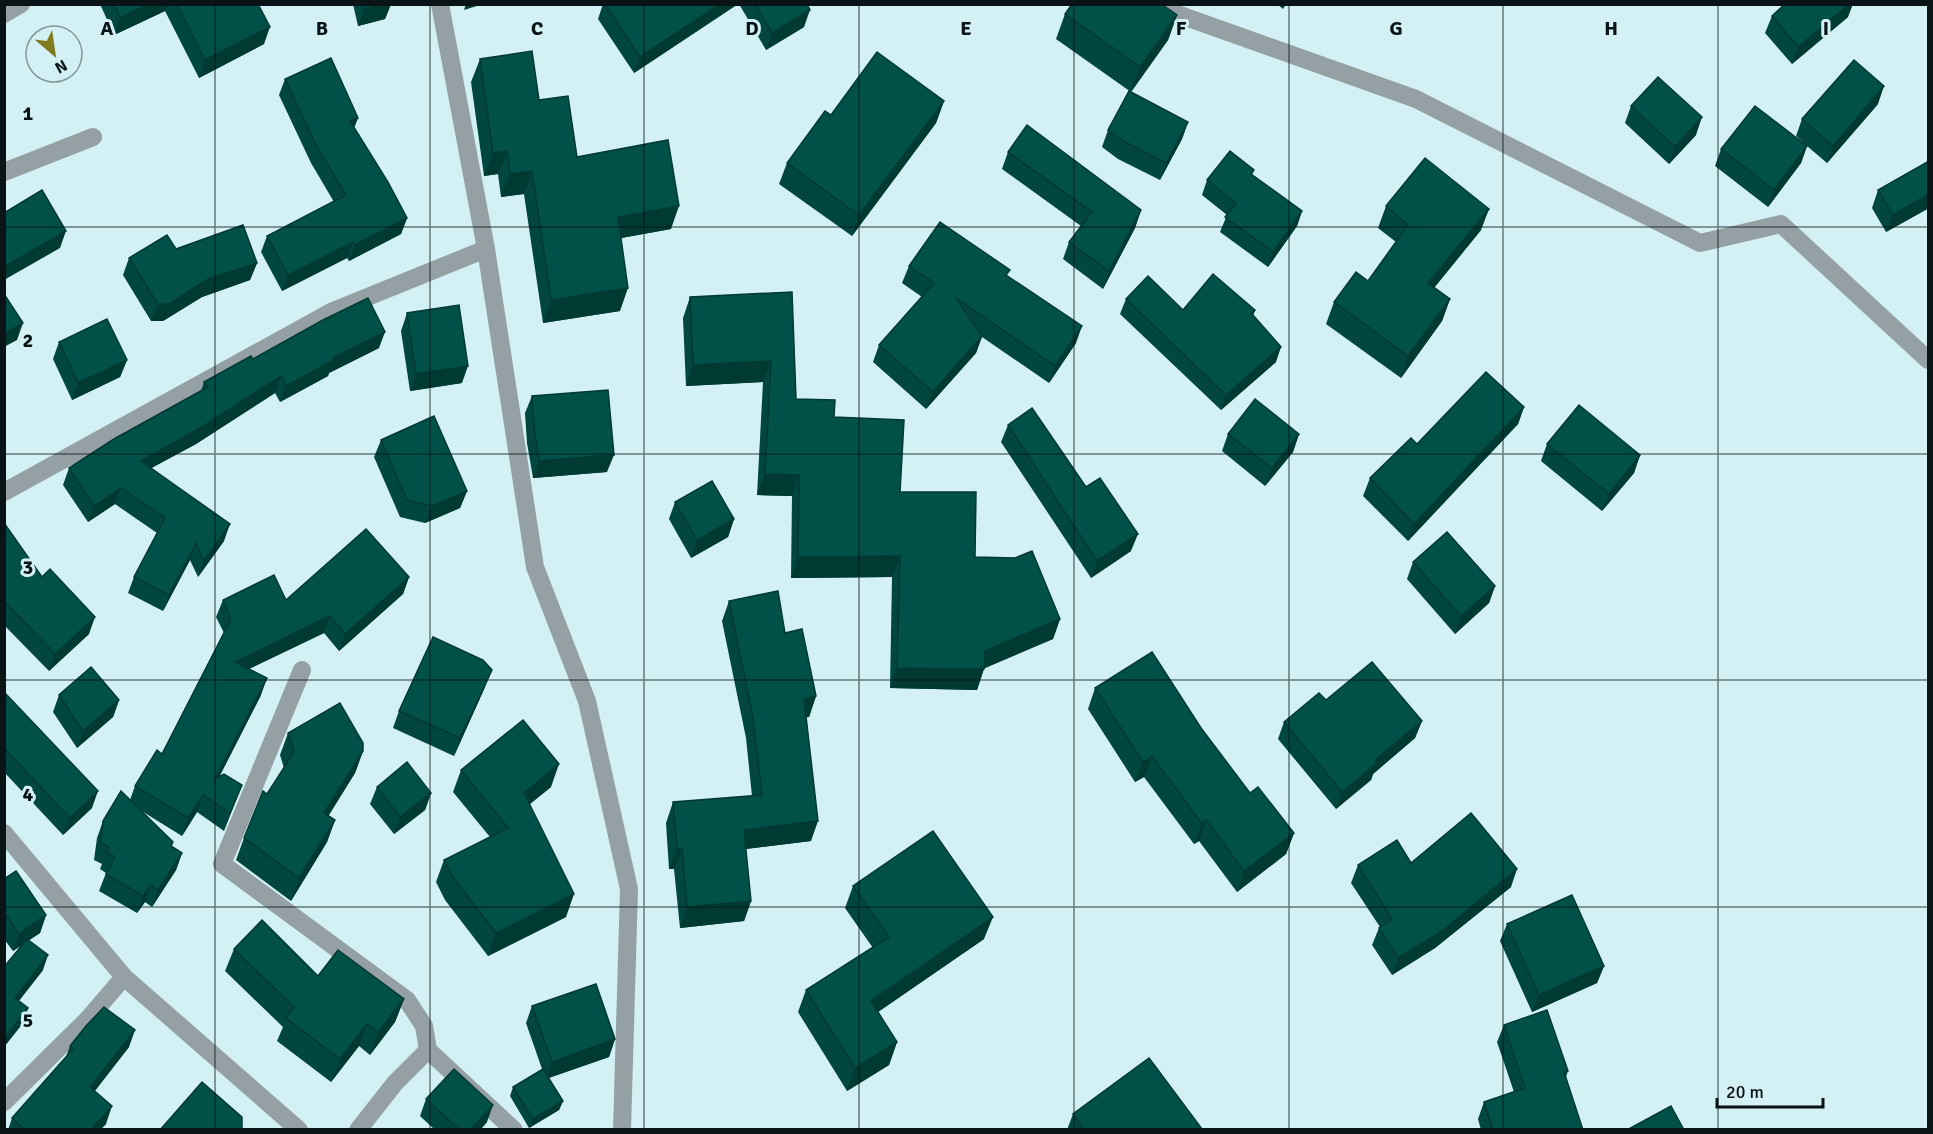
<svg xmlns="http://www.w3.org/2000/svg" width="1933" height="1134" viewBox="0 0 1933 1134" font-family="Signika,sans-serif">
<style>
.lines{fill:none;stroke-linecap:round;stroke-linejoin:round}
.street{stroke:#95a0a4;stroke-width:18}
.wall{fill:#01463f}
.shaded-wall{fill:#013933}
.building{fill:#015149;stroke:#013933;stroke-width:1.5}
.grid{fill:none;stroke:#0a1416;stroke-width:1.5;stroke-opacity:0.55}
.grid-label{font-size:20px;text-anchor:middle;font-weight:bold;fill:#0a1416;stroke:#d3f1f4;stroke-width:6;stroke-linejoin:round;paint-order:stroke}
</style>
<rect width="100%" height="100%" fill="#d3f1f4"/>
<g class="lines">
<g class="street">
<path d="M440 4 486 249 535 567 587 701 629 889 622 1130"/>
<path d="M1149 4 1416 99 1700 243 1781 224 1928 360"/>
<path d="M4 14 21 4"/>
<path d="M4 172 93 137"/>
<path d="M4 492 333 311 486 249"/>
<path d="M302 670 222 864 407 1000 424 1026 428 1050 514 1130"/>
<path d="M4 833 124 977 299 1130"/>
<path d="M4 1102 87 1020 124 977"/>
<path d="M358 1130 395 1083 428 1050"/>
</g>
</g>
<g class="wall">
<path d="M100 4H258L264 44 199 78 165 11 114 35Z"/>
<path d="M353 4H391L385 19 358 26Z"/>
<path d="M603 4H738L634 73 598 19Z"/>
<path d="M739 4H807L804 27 766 50Z"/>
<path d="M1277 4H1286L1283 9Z"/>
<path d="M1065 14 1177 15 1168 40 1131 92 1056 39Z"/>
<path d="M1772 16 1848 17 1792 64 1765 33Z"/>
<path d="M480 59 539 100 577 157 671 229 621 238 620 311 543 323 524 194 501 197 498 174 484 176 471 82Z"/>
<path d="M285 79 354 128 407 218 401 234 349 261 347 258 282 291 261 252 267 236 334 202 311 163 279 95Z"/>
<path d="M944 101 936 123 852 236 779 184 787 163 831 115Z"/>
<path d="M1878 104 1827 163 1807 146 1801 163 1768 207 1715 166 1721 149 1803 142 1796 136 1802 119Z"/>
<path d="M1631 106 1696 135 1669 164 1625 123Z"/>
<path d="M1188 122 1182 139 1160 180 1118 159 1102 147 1108 130Z"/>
<path d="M1008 152 1141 210 1135 228 1103 289 1063 259 1069 242 1081 226 1002 169Z"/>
<path d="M1929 161V208L1886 232 1872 208 1878 190Z"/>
<path d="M1254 170 1252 175 1302 211 1297 226 1268 267 1220 232 1227 215 1202 195 1207 180Z"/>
<path d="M1386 206 1481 230 1434 288 1450 299 1442 321 1401 378 1326 324 1334 302 1368 281 1396 242 1378 228Z"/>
<path d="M176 249 257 263 250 280 202 297 163 321H151L123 275 129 258Z"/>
<path d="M909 266 1008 276 1076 343 1049 383 982 337 976 353 926 409 873 362 879 345 922 297 902 283Z"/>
<path d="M792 292 796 399 834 417 900 492 975 557 1060 619 1053 639 984 668 977 690 890 688 892 577 791 578 792 496 757 495 763 382 686 386 683 318 690 297Z"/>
<path d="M1126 299 1183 310H1255L1253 316 1276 362 1221 410 1120 314Z"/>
<path d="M407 313 462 383 410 391 401 331Z"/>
<path d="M59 342 127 360 120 377 72 400 53 359Z"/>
<path d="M379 348 329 373 328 376 280 402 275 393 196 444 151 468 224 541 198 577 190 560 163 611 128 593 134 577 157 533 115 504 88 522 63 485 69 468 201 391 204 382 253 359Z"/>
<path d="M532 396 607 472 533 478 527 443 525 413Z"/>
<path d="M1524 407 1518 424 1408 541 1363 496 1370 478 1417 444Z"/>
<path d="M1008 425 1131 551 1091 578 1001 442Z"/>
<path d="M1228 434H1299L1293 452 1265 486 1222 451Z"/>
<path d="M381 440 467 491 460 508 425 523 400 517 374 457Z"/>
<path d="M1547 444 1640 455 1634 473 1602 511 1541 461Z"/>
<path d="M675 502 734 519 728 537 691 558 669 519Z"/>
<path d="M4 523 42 577 89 634 49 671 4 625Z"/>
<path d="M1413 562 1495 586 1489 603 1455 634 1407 579Z"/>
<path d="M409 577 403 594 339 651 324 633 249 669 261 695 219 777 242 785 224 831 197 812 182 836 140 810 172 846 182 853 176 870 152 907 145 902 137 913 99 891 106 873 100 869 102 864 94 860 97 838 103 821 130 800 135 786 162 754 224 633 216 617 223 600H286Z"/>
<path d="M729 601 785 633 816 696 809 717H806L811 841 746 849 751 901 744 921 680 928 674 869H669L666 823 673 802 752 796 746 738 722 621Z"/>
<path d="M485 687 454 756 393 728 399 711Z"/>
<path d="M1095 688 1201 728 1250 793 1294 833 1286 854 1237 892 1199 841 1194 844 1144 777 1135 782 1088 709Z"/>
<path d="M4 692 92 808 63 835 4 772Z"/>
<path d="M59 695 119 700 113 717 77 748 53 712Z"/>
<path d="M1326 700 1422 721 1415 738 1373 774 1371 780 1336 809 1278 739 1284 722Z"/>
<path d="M288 733 363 751 355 773 328 816 335 820 327 842 291 901 236 860 244 838 267 794 284 768 280 755Z"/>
<path d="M461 770 551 787 530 804 566 917 488 956 445 900 436 882 444 860 490 837 453 792Z"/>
<path d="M377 787 431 793 425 810 394 834 370 804Z"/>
<path d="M1411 863 1511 887 1435 948 1392 975 1372 945 1379 928 1380 927 1351 883 1358 865Z"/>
<path d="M4 879 46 915 40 933 29 940 43 970 19 1001 28 1008 23 1023 4 1047V967L22 945 13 951 4 939Z"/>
<path d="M853 886 984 939 878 1012 897 1042 889 1065 847 1091 798 1012 806 990 873 948 845 908Z"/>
<path d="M1507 924 1604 966 1597 983 1532 1012 1500 941Z"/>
<path d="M234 949 318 976 404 999 395 1022 370 1055 359 1046 331 1082 277 1041 283 1027 225 971Z"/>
<path d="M532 1006 615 1039 609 1057 548 1078 563 1101 559 1110 529 1128 510 1096 513 1087 542 1069 526 1023Z"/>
<path d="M1504 1025 1568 1071 1566 1077 1583 1130H1481L1478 1119 1484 1102 1514 1092 1497 1042Z"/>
<path d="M70 1046 129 1047 95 1091 106 1124 100 1130H8L12 1118 66 1057Z"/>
<path d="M426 1099 487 1122 480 1130H435L420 1116Z"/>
<path d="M1073 1114 1201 1130H1067Z"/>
</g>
<g class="shaded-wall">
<path d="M149 4H167L165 11 114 35 120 18Z"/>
<path d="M382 4H391L385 19 358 26 365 9Z"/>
<path d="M466 4H483L464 10Z"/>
<path d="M720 4H738L634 73 640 57Z"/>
<path d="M1849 4H1853L1848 17 1792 64 1798 47Z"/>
<path d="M810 10 804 27 766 50 772 33Z"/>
<path d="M1177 15 1168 40 1131 92 1140 67Z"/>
<path d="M270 27 264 44 199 78 205 60Z"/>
<path d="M1884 86 1878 104 1827 163 1833 146Z"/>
<path d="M944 101 936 123 852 236 859 215Z"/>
<path d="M1702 117 1696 135 1669 164 1675 147Z"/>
<path d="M358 118 352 134 350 121Z"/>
<path d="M1188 122 1182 139 1160 180 1166 163Z"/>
<path d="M1807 146 1801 163 1768 207 1774 190Z"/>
<path d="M507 151 498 174 484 176 493 153Z"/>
<path d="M532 171 524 194 501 197 510 174Z"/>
<path d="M1929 194V208L1886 232 1893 215Z"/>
<path d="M679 206 671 229 610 240 618 217Z"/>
<path d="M1489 209 1481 230 1420 305 1428 283Z"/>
<path d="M1141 210 1135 228 1103 289 1109 271Z"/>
<path d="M1302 211 1297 226 1268 267 1273 252Z"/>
<path d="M407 218 401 234 349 261 355 245Z"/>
<path d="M66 231 60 248 4 280V267Z"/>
<path d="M353 242 347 258 282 291 288 275Z"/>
<path d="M257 263 250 280 202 297 163 321H151L158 304 208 279Z"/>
<path d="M628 288 620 311 543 323 551 300Z"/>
<path d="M1450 299 1442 321 1401 378 1408 356Z"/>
<path d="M23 323 17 340 4 347V334Z"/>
<path d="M1082 326 1076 343 1049 383 1055 366Z"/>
<path d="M385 332 379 348 329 373 328 376 280 402 286 386 333 358Z"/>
<path d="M982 336 976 353 926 409 933 392Z"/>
<path d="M1281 347 1276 362 1221 410 1226 395Z"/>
<path d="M127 360 120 377 72 400 78 383Z"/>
<path d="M771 361 763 382 686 386 693 365Z"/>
<path d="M468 366 462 383 410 391 416 374Z"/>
<path d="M281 376 275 393 196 444 135 477 141 461Z"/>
<path d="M1524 407 1518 424 1408 541 1414 524Z"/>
<path d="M1299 434 1293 452 1265 486 1272 468Z"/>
<path d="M614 455 607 472 533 478 539 461Z"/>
<path d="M1640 455 1634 473 1602 511 1609 494Z"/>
<path d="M765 474 799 475 792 496 757 495Z"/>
<path d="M121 488 115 504 88 522 94 506Z"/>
<path d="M467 491 460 508 425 523 432 506Z"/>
<path d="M734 519 728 537 691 558 697 540Z"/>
<path d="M230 524 224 541 198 577 204 561Z"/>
<path d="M1138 534 1131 551 1091 578 1097 561Z"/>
<path d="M196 543 190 560 163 611 169 595Z"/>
<path d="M900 556 892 577 791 578 798 557Z"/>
<path d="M409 577 403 594 339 651 345 634Z"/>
<path d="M1495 586 1489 603 1455 634 1461 616Z"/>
<path d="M330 616 324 633 228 679 235 662Z"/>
<path d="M95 617 89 634 49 671 55 654Z"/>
<path d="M1060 619 1053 639 983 669H984L977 690 890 688 897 668 985 651Z"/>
<path d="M492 670 485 687 454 756 460 738Z"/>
<path d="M267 678 261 695 209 797 215 779Z"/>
<path d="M816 696 809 717 797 719 804 699Z"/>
<path d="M119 700 113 717 77 748 83 731Z"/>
<path d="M1422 721 1415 738 1373 774 1371 780 1336 809 1342 792 1375 760Z"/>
<path d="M363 751 355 773 316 836 324 813Z"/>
<path d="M1152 756 1144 777 1135 782 1143 762Z"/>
<path d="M559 764 551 787 516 815 524 793Z"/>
<path d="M242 785 235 802 224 831 230 813Z"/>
<path d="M98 791 92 808 63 835 70 818Z"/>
<path d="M431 793 425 810 394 834 400 817Z"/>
<path d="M203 795 197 812 182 836 188 818Z"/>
<path d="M335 820 327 842 291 901 299 878Z"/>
<path d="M1206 820 1199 841 1194 844 1202 824Z"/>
<path d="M818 821 811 841 737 850 744 830Z"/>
<path d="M1294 833 1286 854 1237 892 1244 871Z"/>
<path d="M682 848 674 869H669L677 849Z"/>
<path d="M182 853 176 870 152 907 158 890Z"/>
<path d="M1517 869 1511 887 1435 948 1392 975 1398 958Z"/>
<path d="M151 885 145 902 137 913 143 896Z"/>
<path d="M574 894 566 917 488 956 496 933Z"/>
<path d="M751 901 744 921 680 928 687 907Z"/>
<path d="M46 915 40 933 13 951 19 934Z"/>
<path d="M993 917 984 939 862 1023 871 1001Z"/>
<path d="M48 955 43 970 9 1013 15 998Z"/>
<path d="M1604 966 1597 983 1532 1012 1539 995Z"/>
<path d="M404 999 395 1022 370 1055 378 1032Z"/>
<path d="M28 1008 23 1023 4 1047V1039Z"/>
<path d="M367 1024 359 1046 331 1082 340 1059Z"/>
<path d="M135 1030 129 1047 84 1104 90 1087Z"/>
<path d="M615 1039 609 1057 546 1079 552 1062Z"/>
<path d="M897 1042 889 1065 847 1091 855 1068Z"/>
<path d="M563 1101 559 1110 529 1128 533 1119Z"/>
<path d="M493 1105 487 1122 480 1130H470Z"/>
<path d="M112 1106 106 1124 100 1130H91Z"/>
</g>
<g class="building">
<path d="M114 4H149L120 18Z"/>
<path d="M177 4H258L270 27 205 60Z"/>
<path d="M363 4H382L365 9Z"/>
<path d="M605 4H720L640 57Z"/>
<path d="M755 4H807L810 10 772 33Z"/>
<path d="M1072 4H1161L1177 15 1140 67 1065 14Z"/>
<path d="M1785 4H1849L1798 47 1772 16Z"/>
<path d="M532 51 539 100 568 96 577 157 668 140 679 206 618 217 628 288 551 300 532 171 510 174 507 151 493 153 480 59Z"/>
<path d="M877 52 944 101 859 215 787 163 825 111 831 115Z"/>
<path d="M331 58 358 118 350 121 388 182 407 218 355 245 353 242 288 275 267 236 346 195 317 147 285 79Z"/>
<path d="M1854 60 1884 86 1833 146 1802 119Z"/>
<path d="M1658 77 1702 117 1675 147 1631 106Z"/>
<path d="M1129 91 1188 122 1166 163 1125 142 1108 130Z"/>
<path d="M1755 106 1807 146 1774 190 1721 149Z"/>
<path d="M1027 125 1141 210 1109 271 1069 242 1092 212 1008 152Z"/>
<path d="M1230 151 1254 170 1251 174 1302 211 1273 252 1225 217 1236 203 1207 180Z"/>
<path d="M1425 158 1489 209 1428 283 1450 299 1408 356 1334 302 1356 272 1368 281 1408 225 1386 206Z"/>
<path d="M1929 161V194L1893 215 1878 190Z"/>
<path d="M42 190 66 231 4 267V213Z"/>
<path d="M940 222 1010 270 1006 275 1082 326 1055 366 956 298 982 336 933 392 879 345 934 283 909 266Z"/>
<path d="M243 225 257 263 208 279 169 304H158L129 258 167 235 176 249Z"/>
<path d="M1213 274 1255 310 1252 314 1281 347 1226 395 1126 299 1148 276 1183 310Z"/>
<path d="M792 292 796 399 835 400 834 417 904 420 900 492H976L975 557 1015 558 1032 551 1060 619 985 651 984 669 897 668 900 556 798 557 799 475 765 474 771 361 693 365 690 297Z"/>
<path d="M4 294 23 323 4 334Z"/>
<path d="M368 298 385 332 333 358 334 360 286 386 281 376 202 427 141 461 230 524 204 561 196 543 169 595 134 577 165 518 121 488 94 506 69 468 114 439 208 387 204 382 251 356 253 359 323 320Z"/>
<path d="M459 305 468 366 416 374 407 313Z"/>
<path d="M107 319 127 360 78 383 59 342Z"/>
<path d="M1486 372 1524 407 1414 524 1370 478 1411 438 1417 444Z"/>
<path d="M608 390 614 455 539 461 534 426 532 396Z"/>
<path d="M1255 399 1299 434 1272 468 1228 434Z"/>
<path d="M1579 405 1640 455 1609 494 1547 444Z"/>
<path d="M1032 408 1086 487 1100 478 1138 534 1097 561 1008 425Z"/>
<path d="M434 416 467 491 432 506 407 500 381 440Z"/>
<path d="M712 481 734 519 697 540 675 502Z"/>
<path d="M4 523 42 577 50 569 95 617 55 654 4 601Z"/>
<path d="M366 529 409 577 345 634 330 616 235 662 267 678 215 779 224 774 242 785 230 813 203 795 188 818 135 786 157 750 162 754 231 619 223 600 274 575 286 600Z"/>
<path d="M1447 532 1495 586 1461 616 1413 562Z"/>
<path d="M778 591 785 633 802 629 816 696 804 699 818 821 744 830 751 901 687 907 682 848 677 849 673 802 762 795 753 718 729 601Z"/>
<path d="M433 637 483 660 492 670 460 738 399 711Z"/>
<path d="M1152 652 1201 728 1250 793 1258 787 1294 833 1244 871 1206 820 1202 824 1152 756 1143 762 1095 688Z"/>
<path d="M1372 662 1422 721 1375 760 1377 763 1342 792 1284 722 1319 693 1326 700Z"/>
<path d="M91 667 119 700 83 731 59 695Z"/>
<path d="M4 692 98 791 70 818 4 748Z"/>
<path d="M340 703 363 743V751L324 813 335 820 299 878 244 838 263 791 267 794 294 752 288 733Z"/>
<path d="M523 720 559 764 524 793 574 894 496 933 453 877 444 860 508 828 461 770Z"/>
<path d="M407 762 431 793 400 817 377 787Z"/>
<path d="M121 791 173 842 171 846 182 853 158 890 151 885 143 896 106 874 115 857 106 852 109 847 101 843 103 821Z"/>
<path d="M1471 813 1517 869 1442 931 1398 958 1379 928 1392 919 1358 865 1397 840 1411 863Z"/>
<path d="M933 831 993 917 871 1001 897 1042 855 1068 806 990 889 937 853 886Z"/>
<path d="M16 871 46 915 19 934 4 912V879Z"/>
<path d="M1572 895 1604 966 1539 995 1507 924Z"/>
<path d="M262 920 318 976 338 950 404 999 378 1032 367 1024 340 1059 286 1018 294 1007 234 949Z"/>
<path d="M27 939 48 955 15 998 28 1008 4 1039V967Z"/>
<path d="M596 984 615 1039 552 1062 532 1006Z"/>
<path d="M104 1007 135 1030 90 1087 112 1106 91 1130H25L12 1118 73 1049 70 1046 86 1026Z"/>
<path d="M1547 1010 1568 1071 1564 1072 1583 1130H1493L1484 1102 1525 1088 1504 1025Z"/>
<path d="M1149 1058 1202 1129 1084 1130 1073 1114Z"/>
<path d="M454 1069 493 1105 470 1130H460L426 1099Z"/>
<path d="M543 1069 563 1101 533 1119 513 1087Z"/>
<path d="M202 1082 242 1117V1128L241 1130H160Z"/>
<path d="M1671 1106 1684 1130H1627Z"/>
</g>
<path class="grid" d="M215 4V1130M430 4V1130M644 4V1130M859 4V1130M1074 4V1130M1289 4V1130M1503 4V1130M1718 4V1130M4 227H1928M4 454H1928M4 680H1928M4 907H1928"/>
<g class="grid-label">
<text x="107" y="35">A</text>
<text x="322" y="35">B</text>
<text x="537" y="35">C</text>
<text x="752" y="35">D</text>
<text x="966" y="35">E</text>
<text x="1181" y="35">F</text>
<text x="1396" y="35">G</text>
<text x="1611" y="35">H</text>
<text x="1826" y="35">I</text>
<text x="28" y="120">1</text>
<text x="28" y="347">2</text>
<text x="28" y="574">3</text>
<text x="28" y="801">4</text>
<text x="28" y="1027">5</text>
</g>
<rect width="1933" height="1134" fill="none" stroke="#0a1416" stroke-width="12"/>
<g transform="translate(54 54) rotate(151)"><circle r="28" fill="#d3f1f4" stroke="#83999b" stroke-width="1.5"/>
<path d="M0-4.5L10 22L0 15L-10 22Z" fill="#827a1f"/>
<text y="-9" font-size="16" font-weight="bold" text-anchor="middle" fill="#0a1416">N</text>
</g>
<path d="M1717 1098v9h106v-9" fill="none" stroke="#0a1416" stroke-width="3"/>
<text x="1726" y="1098" font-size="18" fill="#0a1416" stroke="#d3f1f4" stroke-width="4.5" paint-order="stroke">20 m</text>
</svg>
